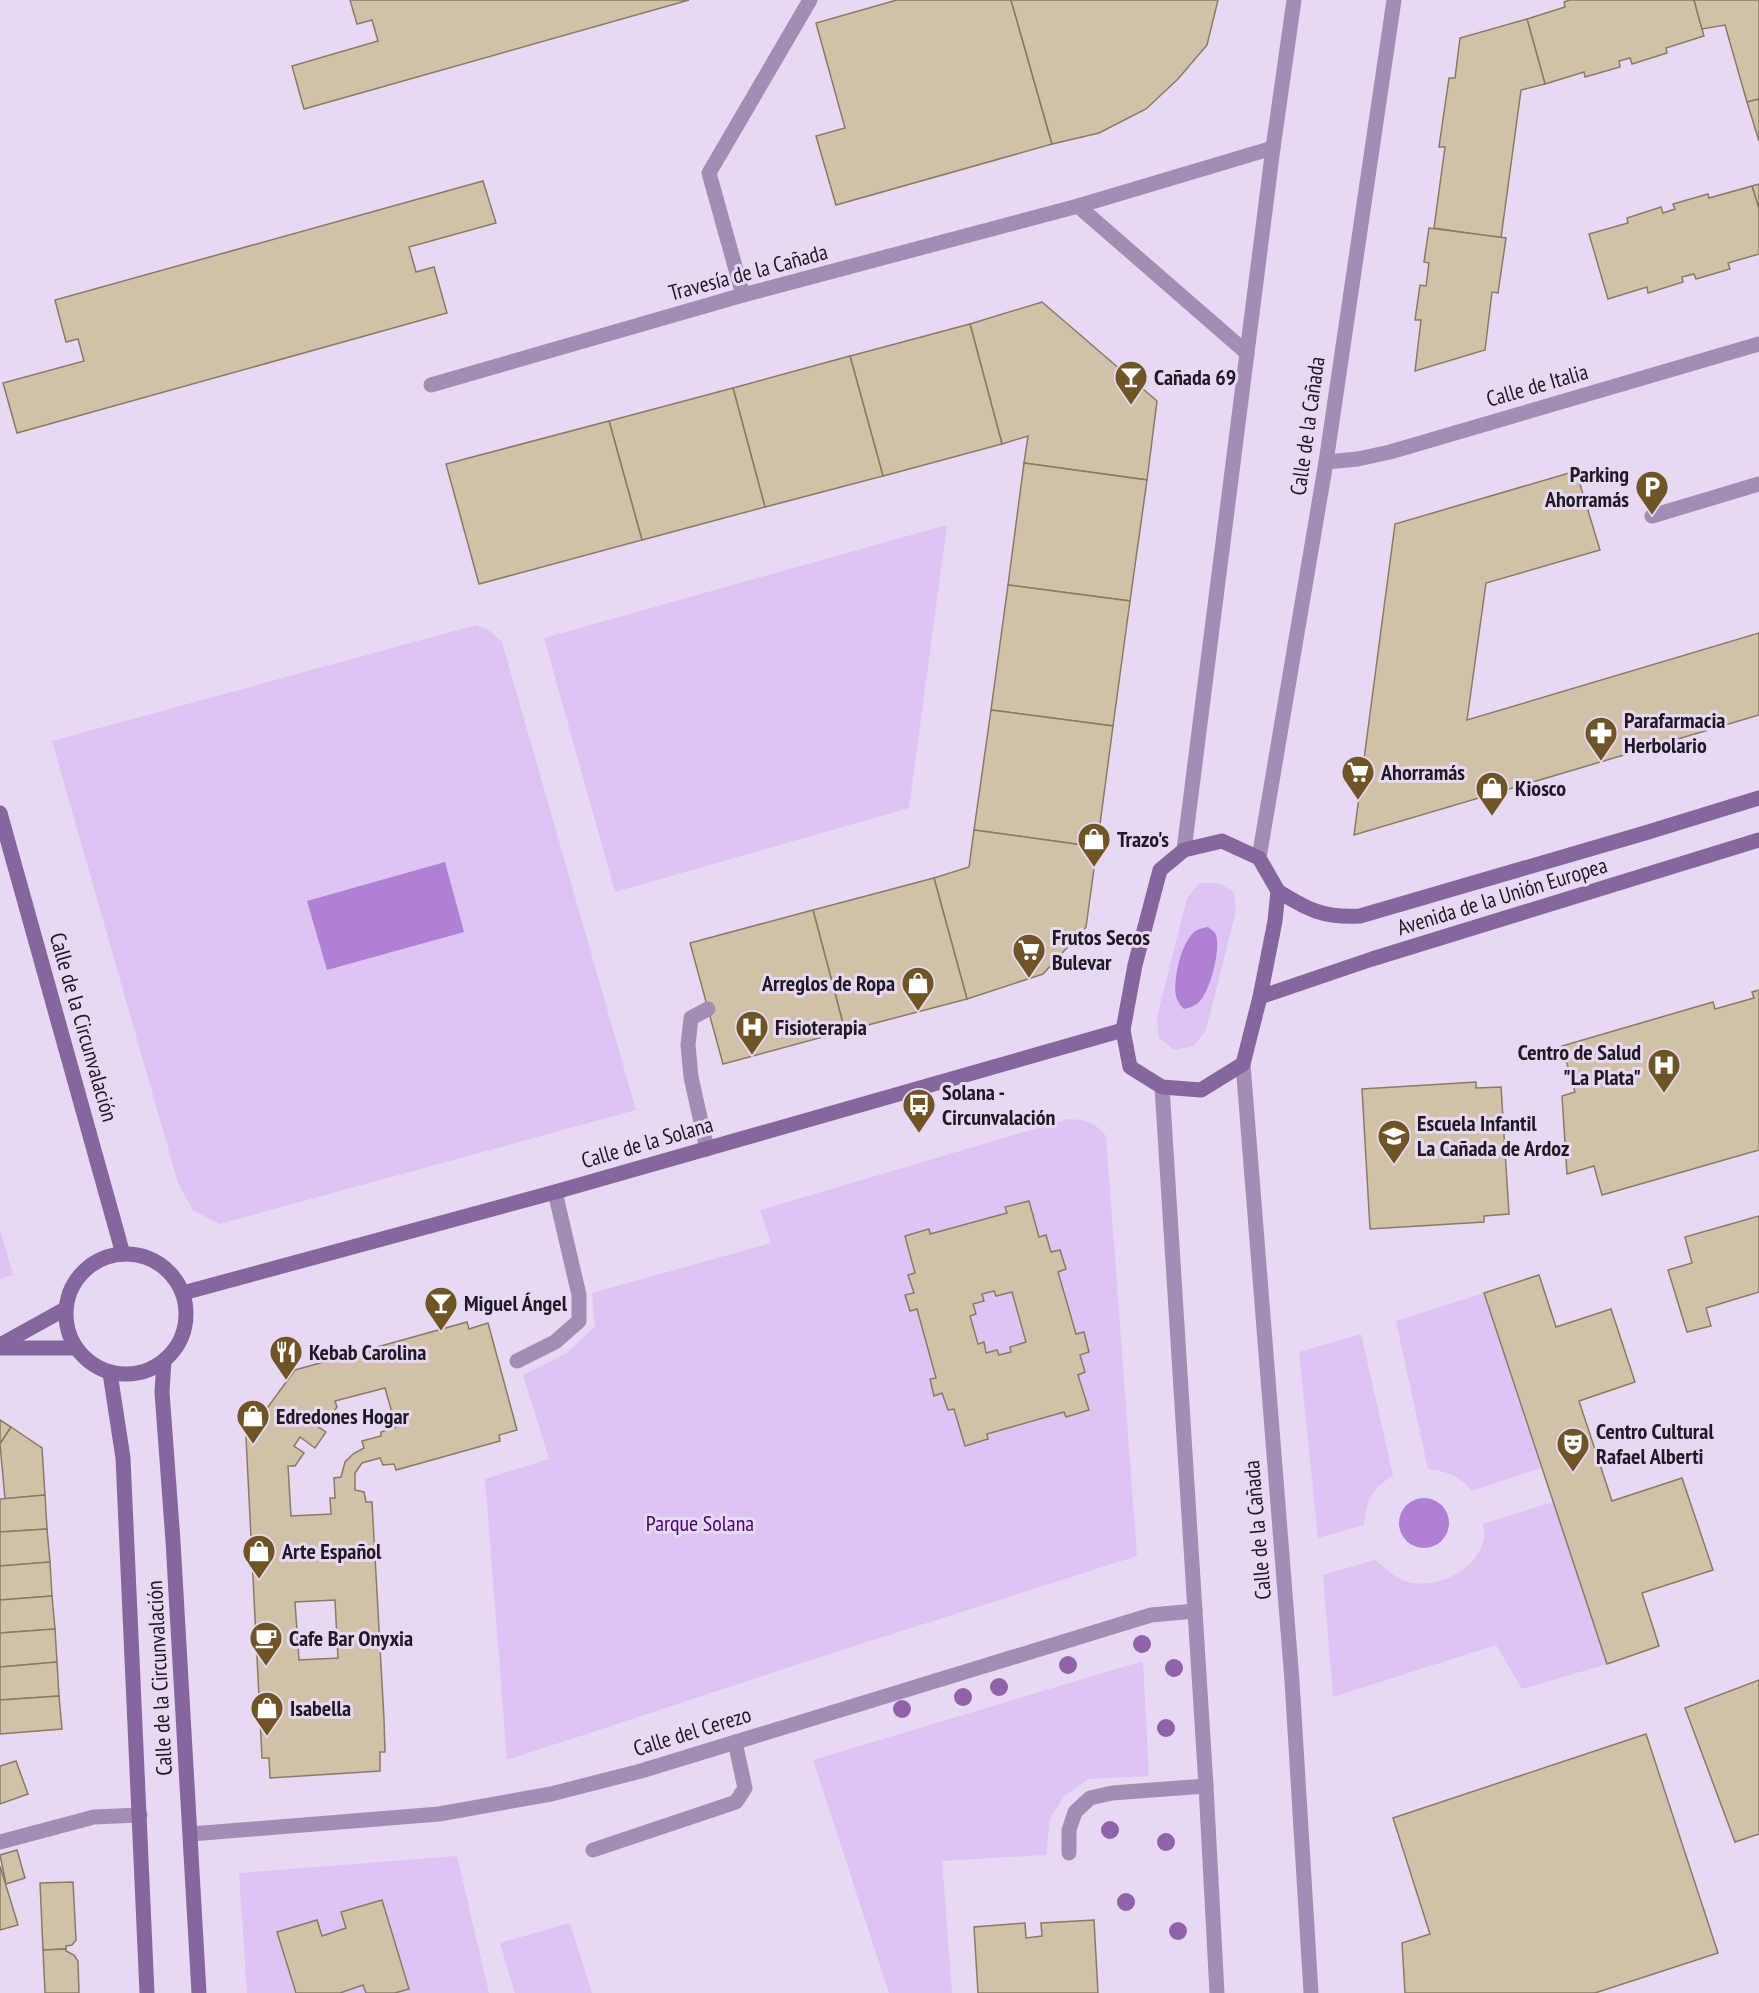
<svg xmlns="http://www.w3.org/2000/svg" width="1759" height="1993" viewBox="0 0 1759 1993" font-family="'PT Sans Narrow',sans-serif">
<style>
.green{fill:#dec4f4}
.water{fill:#af80d4}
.building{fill:#d1c1a8;stroke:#8a7b64;stroke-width:1.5;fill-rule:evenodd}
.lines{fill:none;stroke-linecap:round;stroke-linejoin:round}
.lane{stroke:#a28eb4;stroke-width:15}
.street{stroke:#a28eb4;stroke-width:15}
.secondary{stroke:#85679d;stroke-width:15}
.tree{fill:#9062a9}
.labels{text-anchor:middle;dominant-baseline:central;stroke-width:6;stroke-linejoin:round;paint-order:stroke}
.street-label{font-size:22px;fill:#1e1922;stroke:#e7d9f3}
.poi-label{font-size:22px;font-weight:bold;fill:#1e1922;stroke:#e7d9f3;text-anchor:start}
.park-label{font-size:22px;fill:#49006c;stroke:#e7d9f3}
</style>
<rect width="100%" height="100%" fill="#e7d9f3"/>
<g class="green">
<path d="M947 525 909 808 615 892 544 638Z"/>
<path d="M476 625 490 631 502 642 636 1110 219 1224 193 1210 178 1183 52 741Z"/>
<path d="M1200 883H1219L1234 892 1236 911 1206 1030 1194 1046 1174 1050 1159 1038 1157 1017 1187 898Z"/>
<path d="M1068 1119C1088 1120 1093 1121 1106 1136L1137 1556 820 1657 507 1760 485 1479 549 1459 523 1375 567 1353 595 1326 592 1293 771 1243 760 1210Z"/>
<path d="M0 1229 13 1275 0 1279Z"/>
<path d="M1484 1293 1541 1468 1472 1491C1459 1476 1447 1471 1428 1469L1396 1321Z"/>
<path d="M1361 1334 1393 1475C1371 1491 1367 1498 1364 1525L1318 1538 1299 1352Z"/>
<path d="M1553 1502 1607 1664 1522 1689 1496 1645 1333 1697 1323 1575 1375 1560C1384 1566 1393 1576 1402 1580 1431 1592 1479 1572 1484 1538 1485 1534 1483 1528 1483 1524Z"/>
<path d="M1143 1661 1149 1776 1089 1779 1064 1796 1050 1819 1046 1855 942 1861 952 1993H889L813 1760Z"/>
<path d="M457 1856 489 1993H247L239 1873Z"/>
<path d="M570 1923 592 1993H515L500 1943Z"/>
</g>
<g class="water">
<path d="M445 862 464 932 327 970 307 901Z"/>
<path d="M1208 927C1210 929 1213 930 1215 933 1222 945 1211 986 1203 997 1198 1005 1192 1007 1184 1009 1180 1005 1177 1001 1176 996 1173 979 1181 944 1194 932 1198 929 1203 928 1208 927Z"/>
<circle cx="1424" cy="1523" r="25"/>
</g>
<g class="building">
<path d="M350 0H689L304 109 292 66 378 41 372 20 357 24Z"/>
<path d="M897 0H1011L1052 144 836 205 816 136 845 128 816 23Z"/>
<path d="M1011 0H1218L1207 45 1178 79 1146 109 1099 133 1052 144Z"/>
<path d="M1570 0H1694L1704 36 1666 48 1667 53 1632 64 1630 58 1619 61 1620 67 1585 77 1584 72 1545 84 1527 19 1565 7 1564 2Z"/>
<path d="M1694 0H1759V99L1747 102 1725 25 1702 29Z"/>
<path d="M1527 19 1545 84 1521 90 1501 238 1434 228 1445 147H1439L1449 78H1455L1460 38Z"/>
<path d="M1759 99V141L1747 102Z"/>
<path d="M483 181 496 223 409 247 416 272 434 267 447 313 17 433 3 383 84 361 78 339 66 342 55 300Z"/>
<path d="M1759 184V209L1752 186Z"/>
<path d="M1752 186 1759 209V254L1728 263 1730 269 1696 279 1694 274 1682 277 1683 282 1648 293 1647 287 1608 299 1589 234 1628 223 1627 218 1661 207 1663 213 1675 209 1673 204 1708 194 1709 198Z"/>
<path d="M1429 228 1506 238 1498 293 1492 292 1485 350 1415 371 1421 320H1415L1420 285 1426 286 1429 263 1424 262Z"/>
<path d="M1042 302 1157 401 1147 480 1024 463 1028 436 1002 444 970 324Z"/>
<path d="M970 324 1002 444 883 476 850 356Z"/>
<path d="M850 356 883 476 765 507 733 388Z"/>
<path d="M733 388 765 507 642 540 609 421Z"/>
<path d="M609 421 642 540 479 584 446 464Z"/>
<path d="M1024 463 1147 480 1130 601 1008 585Z"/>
<path d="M1576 471 1600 550 1486 583 1467 720 1759 633V715L1354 835 1395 524Z"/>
<path d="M1008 585 1130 601 1113 726 991 710Z"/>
<path d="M991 710 1113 726 1097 847 974 830Z"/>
<path d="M974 830 1097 847 1086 927 1043 974 967 999 934 878 969 867Z"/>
<path d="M934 878 967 999 845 1031 813 910Z"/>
<path d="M813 910 845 1031 723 1064 690 943Z"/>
<path d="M1759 990V1150L1602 1195 1594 1166 1567 1174 1562 1096 1575 1092 1562 1046 1713 1002 1715 1009 1754 998 1752 992Z"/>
<path d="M1476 1082V1088L1501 1087 1509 1214 1484 1216V1222L1370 1229 1362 1089Z"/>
<path d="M1029 1201 1039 1237 1046 1235 1051 1252 1060 1250 1066 1269 1058 1272 1076 1334 1084 1332 1089 1352 1080 1355 1085 1372 1078 1375 1089 1410 1066 1417 1064 1412 987 1434 988 1439 965 1446 954 1409 948 1410 942 1393 934 1396 930 1379 936 1378 917 1309 910 1311 905 1295 914 1293 908 1275 915 1273 905 1236 929 1229 930 1234 1007 1213 1005 1207ZM994 1291 996 1296 1012 1292 1026 1342 1010 1347 1011 1352 999 1355 997 1350 986 1353 984 1342 978 1344 970 1316 976 1314 973 1304 984 1301 982 1294Z"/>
<path d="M1759 1216V1292L1706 1308 1711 1326 1687 1332 1668 1270 1692 1263 1685 1237Z"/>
<path d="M1539 1275 1556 1327 1611 1309 1635 1382 1579 1401 1612 1501 1682 1478 1713 1570 1642 1593 1659 1646 1607 1664 1484 1293Z"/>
<path d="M467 1322 469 1329 488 1323 517 1430 499 1435 500 1441 396 1470 394 1464 383 1465 380 1458 362 1463 355 1473V1490L364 1492 366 1502H372L384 1719 385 1752H380V1771L270 1778 269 1758H262L246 1437 295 1370ZM385 1388 396 1427 381 1432V1436L362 1441 364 1448 353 1454 345 1462 341 1477 334 1478 335 1498H330L331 1514 291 1516 288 1466H295L304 1453 294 1446 300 1437 315 1448 326 1432 311 1422 318 1413 327 1420 337 1407 335 1401ZM335 1600 338 1658 299 1660 295 1602Z"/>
<path d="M0 1420 11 1427 0 1444Z"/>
<path d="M11 1427 42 1448 45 1495 5 1499 0 1444Z"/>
<path d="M45 1495 47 1529 0 1532V1499Z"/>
<path d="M47 1529 50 1562 0 1566V1532Z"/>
<path d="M50 1562 52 1596 0 1600V1566Z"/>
<path d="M52 1596 55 1629 0 1633V1600Z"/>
<path d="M55 1629 57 1662 0 1667V1633Z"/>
<path d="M57 1662 59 1696 0 1700V1667Z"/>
<path d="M1759 1680V1834L1735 1842 1685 1708Z"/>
<path d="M59 1696 62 1729 0 1734V1700Z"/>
<path d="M1646 1734 1718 1953 1595 1993H1405L1402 1943 1430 1934 1393 1818Z"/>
<path d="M16 1761 28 1794 0 1804V1766Z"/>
<path d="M17 1850 25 1878 6 1884 0 1855Z"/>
<path d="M0 1866 18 1925 0 1930Z"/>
<path d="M73 1882 76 1940 72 1945 66 1946V1949L43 1950 40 1883Z"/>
<path d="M382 1900 409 1989 395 1993H366L363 1985 340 1993H296L277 1932 317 1920 322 1936 346 1928 341 1912Z"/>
<path d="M1094 1920 1098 1993H978L974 1927 1025 1923 1026 1938 1042 1936 1041 1923Z"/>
<path d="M66 1949V1951L74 1955 78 1961 79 1993H45L43 1950Z"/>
</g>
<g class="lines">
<g class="lane">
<path d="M1652 516 1759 484"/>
<path d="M707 1149 691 1077 688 1045 691 1018 708 1009"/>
<path d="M517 1361 555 1342 579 1321V1295L555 1192"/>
<path d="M593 1850 736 1802 745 1788 735 1742"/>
<path d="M1069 1853V1830L1075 1812 1090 1798 1112 1793 1206 1786"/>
</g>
<g class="street">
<path d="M1078 206 1247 353"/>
<path d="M743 295 709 173 810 0"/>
<path d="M431 385 743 295 1078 206 1273 148"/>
<path d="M1326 462 1358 459 1390 452 1759 344"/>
<path d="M1184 850 1273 148 1294 0"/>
<path d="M1259 858 1326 462 1394 0"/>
<path d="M1243 1064 1292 1681 1311 1993"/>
<path d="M1162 1087 1206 1786 1217 1993"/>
<path d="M191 1834 439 1814 551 1794 641 1771 1151 1615 1195 1611"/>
<path d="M0 1842 94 1817 140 1815"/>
</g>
<g class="secondary">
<path d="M0 813 123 1254"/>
<path d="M1222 841 1259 858 1278 891 1275 921 1260 997 1243 1064 1201 1090 1162 1087 1130 1067 1123 1030 1135 965 1160 870 1184 850Z"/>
<path d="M1278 891C1308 910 1324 918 1360 916L1645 833 1759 798"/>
<path d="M1260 997 1372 959 1759 840"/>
<circle cx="126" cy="1314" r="60"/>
<path d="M183 1293 555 1192 1123 1030"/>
<path d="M0 1345 65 1309"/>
<path d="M0 1348H76"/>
<path d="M164 1361 162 1392 173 1541 199 1993"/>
<path d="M110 1373 123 1458 147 1993"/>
</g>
</g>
<g class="tree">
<circle cx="1142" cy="1644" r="9"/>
<circle cx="1068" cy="1665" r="9"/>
<circle cx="1174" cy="1668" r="9"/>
<circle cx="999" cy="1687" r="9"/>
<circle cx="963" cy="1697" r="9"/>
<circle cx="902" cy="1709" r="9"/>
<circle cx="1166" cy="1728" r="9"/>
<circle cx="1110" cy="1830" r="9"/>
<circle cx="1166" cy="1842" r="9"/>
<circle cx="1126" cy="1902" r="9"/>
<circle cx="1178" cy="1931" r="9"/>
</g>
<defs>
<g id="bar-pin" transform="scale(1.725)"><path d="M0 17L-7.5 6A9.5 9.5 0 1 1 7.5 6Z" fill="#6f5426" stroke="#e7d9f3"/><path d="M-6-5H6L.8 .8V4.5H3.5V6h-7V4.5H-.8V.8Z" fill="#fff"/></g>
<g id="parking-pin" transform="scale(1.725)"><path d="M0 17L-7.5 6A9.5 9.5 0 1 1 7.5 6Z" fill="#6f5426" stroke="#e7d9f3"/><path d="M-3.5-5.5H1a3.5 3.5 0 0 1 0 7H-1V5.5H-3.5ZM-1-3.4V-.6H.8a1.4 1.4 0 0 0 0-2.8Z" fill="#fff"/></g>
<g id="pharmacy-pin" transform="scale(1.725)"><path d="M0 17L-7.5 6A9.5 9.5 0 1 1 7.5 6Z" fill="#6f5426" stroke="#e7d9f3"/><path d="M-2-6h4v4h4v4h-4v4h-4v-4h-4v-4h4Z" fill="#fff"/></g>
<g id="supermarket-pin" transform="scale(1.725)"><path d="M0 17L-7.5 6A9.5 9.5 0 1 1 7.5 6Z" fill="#6f5426" stroke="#e7d9f3"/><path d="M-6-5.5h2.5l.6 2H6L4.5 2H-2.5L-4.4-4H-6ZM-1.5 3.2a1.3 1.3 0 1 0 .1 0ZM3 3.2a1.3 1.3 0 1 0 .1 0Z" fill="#fff"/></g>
<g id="shop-pin" transform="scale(1.725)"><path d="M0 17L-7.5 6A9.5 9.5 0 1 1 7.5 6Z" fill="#6f5426" stroke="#e7d9f3"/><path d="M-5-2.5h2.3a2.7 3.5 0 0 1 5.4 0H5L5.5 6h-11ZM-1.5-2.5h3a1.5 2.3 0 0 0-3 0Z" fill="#fff"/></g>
<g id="hospital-pin" transform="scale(1.725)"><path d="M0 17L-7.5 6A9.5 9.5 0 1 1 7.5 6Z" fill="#6f5426" stroke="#e7d9f3"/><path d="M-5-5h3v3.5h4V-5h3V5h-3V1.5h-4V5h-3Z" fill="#fff"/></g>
<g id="bus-pin" transform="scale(1.725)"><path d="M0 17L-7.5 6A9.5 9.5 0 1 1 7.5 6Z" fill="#6f5426" stroke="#e7d9f3"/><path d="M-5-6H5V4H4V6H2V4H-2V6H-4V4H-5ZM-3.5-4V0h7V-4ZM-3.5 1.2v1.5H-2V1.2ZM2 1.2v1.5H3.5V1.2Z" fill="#fff"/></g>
<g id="school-pin" transform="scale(1.725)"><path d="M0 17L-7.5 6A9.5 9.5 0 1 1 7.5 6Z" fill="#6f5426" stroke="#e7d9f3"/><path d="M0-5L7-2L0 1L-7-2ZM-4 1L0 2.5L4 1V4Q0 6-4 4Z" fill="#fff"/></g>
<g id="restaurant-pin" transform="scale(1.725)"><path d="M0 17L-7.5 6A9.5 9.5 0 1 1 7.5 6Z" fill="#6f5426" stroke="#e7d9f3"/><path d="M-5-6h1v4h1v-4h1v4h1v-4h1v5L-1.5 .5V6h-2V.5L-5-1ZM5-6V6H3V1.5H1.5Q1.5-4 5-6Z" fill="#fff"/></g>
<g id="theatre-pin" transform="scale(1.725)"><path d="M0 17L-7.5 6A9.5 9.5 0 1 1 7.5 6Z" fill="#6f5426" stroke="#e7d9f3"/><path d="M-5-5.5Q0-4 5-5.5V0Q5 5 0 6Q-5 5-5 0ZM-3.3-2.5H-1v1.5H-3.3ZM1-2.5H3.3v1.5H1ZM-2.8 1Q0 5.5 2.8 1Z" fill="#fff"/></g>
<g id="cafe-pin" transform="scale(1.725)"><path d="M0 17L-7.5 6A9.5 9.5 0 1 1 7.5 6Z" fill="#6f5426" stroke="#e7d9f3"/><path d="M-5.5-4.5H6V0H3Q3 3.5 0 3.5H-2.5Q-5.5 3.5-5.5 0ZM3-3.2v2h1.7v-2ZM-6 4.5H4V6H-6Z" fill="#fff"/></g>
</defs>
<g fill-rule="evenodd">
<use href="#bar-pin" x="1131" y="377"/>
<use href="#parking-pin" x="1652" y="487"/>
<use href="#pharmacy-pin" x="1601" y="733"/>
<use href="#supermarket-pin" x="1358" y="772"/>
<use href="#shop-pin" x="1492" y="788"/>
<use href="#shop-pin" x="1094" y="839"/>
<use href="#supermarket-pin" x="1029" y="950"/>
<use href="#shop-pin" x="918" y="983"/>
<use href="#hospital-pin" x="752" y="1027"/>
<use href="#hospital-pin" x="1664" y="1065"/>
<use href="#bus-pin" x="919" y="1105"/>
<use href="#school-pin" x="1394" y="1136"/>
<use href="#bar-pin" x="441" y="1303"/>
<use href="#restaurant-pin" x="286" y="1352"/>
<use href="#shop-pin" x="253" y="1416"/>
<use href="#theatre-pin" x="1573" y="1444"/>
<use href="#shop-pin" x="259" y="1551"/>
<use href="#cafe-pin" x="266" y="1638"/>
<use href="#shop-pin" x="267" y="1708"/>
</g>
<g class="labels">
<g class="street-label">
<text transform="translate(748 272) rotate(-15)">Travesía de la Cañada</text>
<text transform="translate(1537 385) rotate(-16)">Calle de Italia</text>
<text transform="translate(1307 426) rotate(-82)">Calle de la Cañada</text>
<text transform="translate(1502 896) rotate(-17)">Avenida de la Unión Europea</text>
<text transform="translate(84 1027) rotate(74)">Calle de la Circunvalación</text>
<text transform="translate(647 1142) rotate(-16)">Calle de la Solana</text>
<text transform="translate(1257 1530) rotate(-95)">Calle de la Cañada</text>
<text transform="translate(159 1678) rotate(-93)">Calle de la Circunvalación</text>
<text transform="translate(692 1731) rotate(-17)">Calle del Cerezo</text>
</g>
<g class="poi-label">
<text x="1154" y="377">Cañada 69</text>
<text x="1629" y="474" text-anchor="end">Parking<tspan x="1629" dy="25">Ahorramás</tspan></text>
<text x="1624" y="720">Parafarmacia<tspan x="1624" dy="25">Herbolario</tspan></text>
<text x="1381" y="772">Ahorramás</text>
<text x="1515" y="788">Kiosco</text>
<text x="1117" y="839">Trazo's</text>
<text x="1052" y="937">Frutos Secos<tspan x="1052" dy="25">Bulevar</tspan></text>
<text x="895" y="983" text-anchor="end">Arreglos de Ropa</text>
<text x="775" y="1027">Fisioterapia</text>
<text x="1641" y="1052" text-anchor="end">Centro de Salud<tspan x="1641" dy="25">"La Plata"</tspan></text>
<text x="942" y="1092">Solana -<tspan x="942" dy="25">Circunvalación</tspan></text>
<text x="1417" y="1123">Escuela Infantil<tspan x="1417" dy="25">La Cañada de Ardoz</tspan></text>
<text x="464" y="1303">Miguel Ángel</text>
<text x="309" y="1352">Kebab Carolina</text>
<text x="276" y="1416">Edredones Hogar</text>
<text x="1596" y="1431">Centro Cultural<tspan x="1596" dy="25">Rafael Alberti</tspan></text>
<text x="282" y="1551">Arte Español</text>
<text x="289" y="1638">Cafe Bar Onyxia</text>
<text x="290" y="1708">Isabella</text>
</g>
<g class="park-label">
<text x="700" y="1523">Parque Solana</text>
</g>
</g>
</svg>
